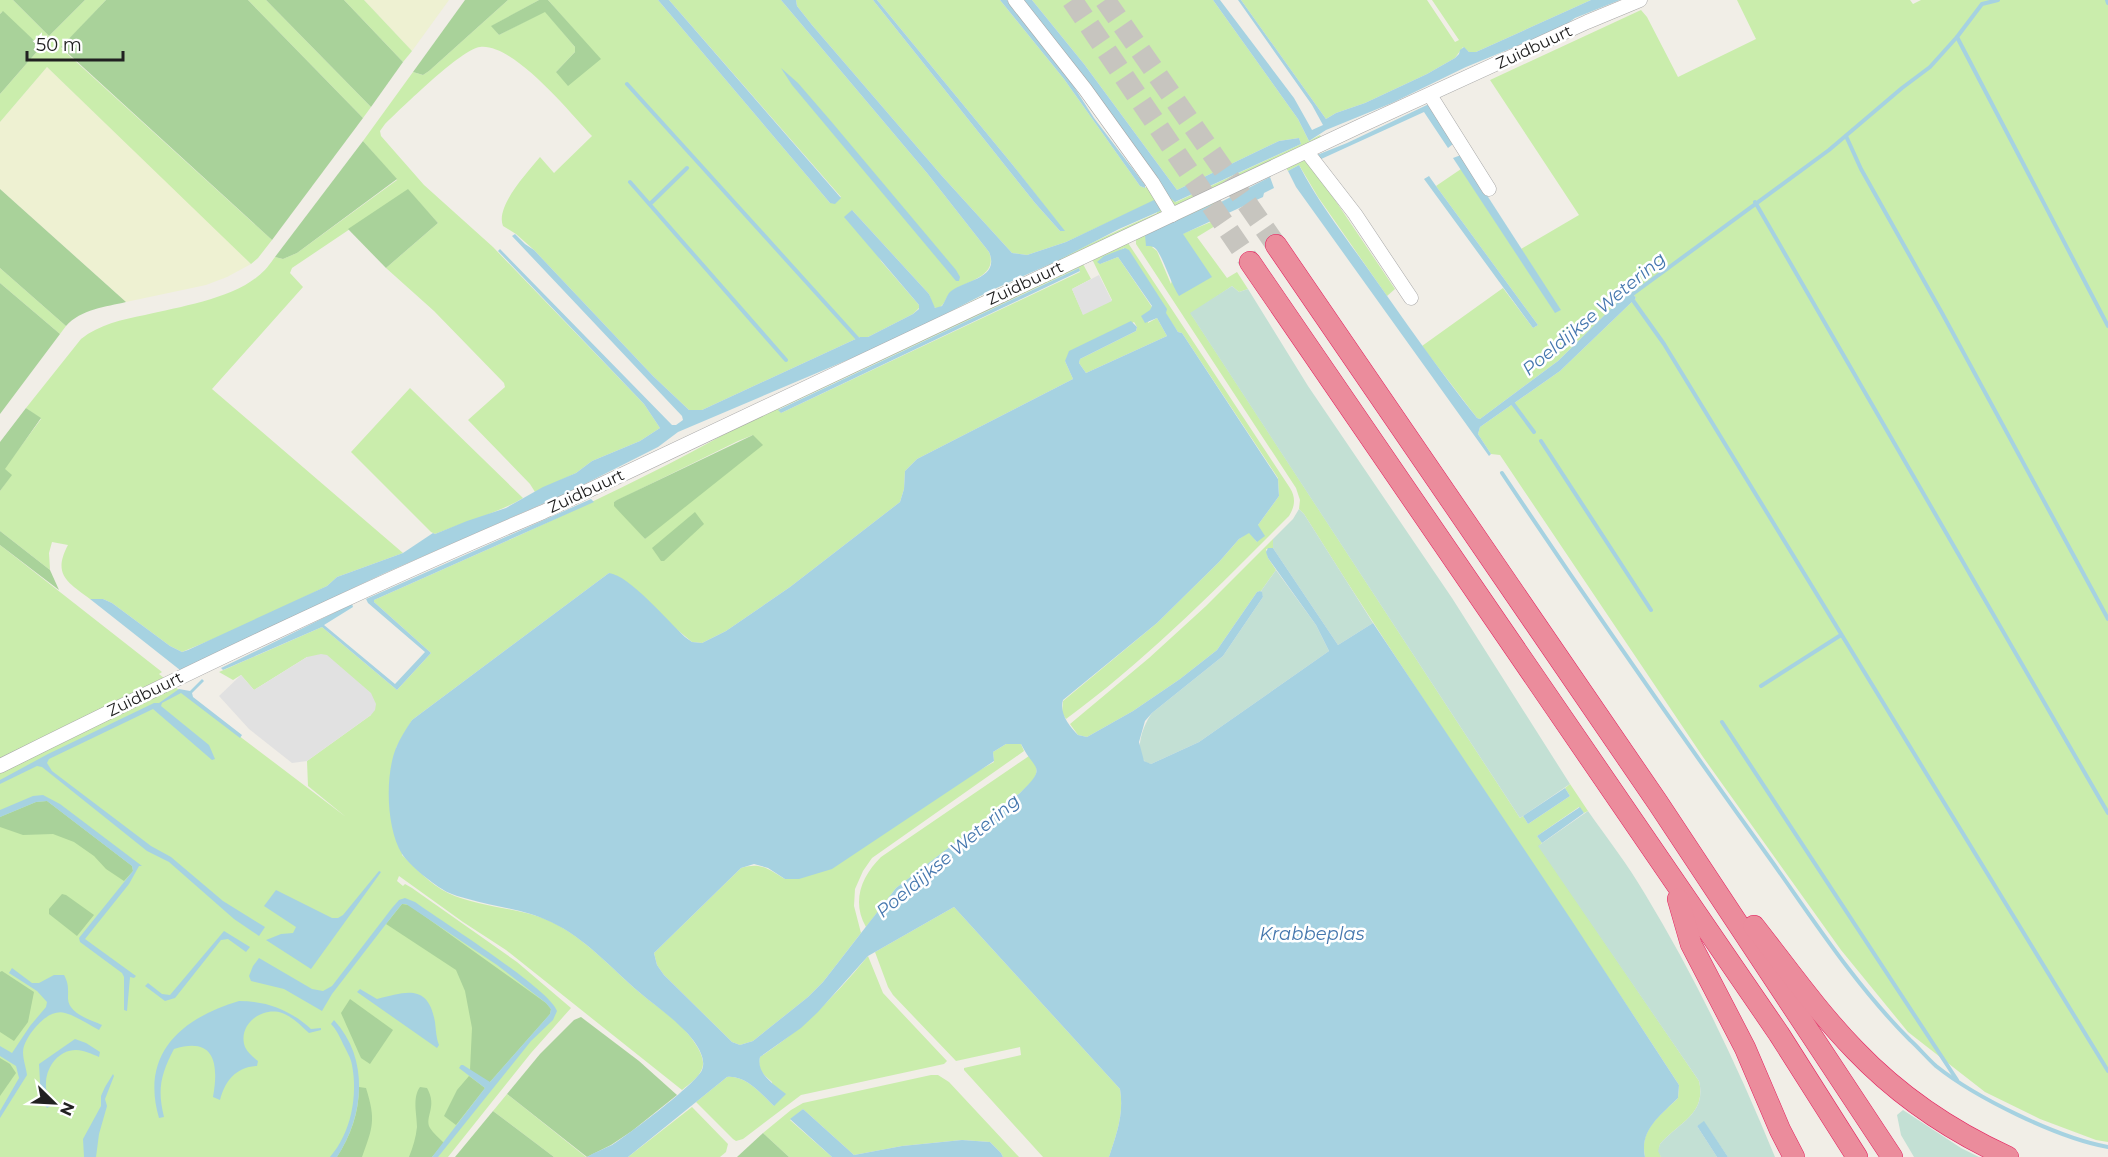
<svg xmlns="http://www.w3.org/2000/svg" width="2108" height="1157" viewBox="0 0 2108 1157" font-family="Montserrat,sans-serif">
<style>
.farmland{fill:#eef1d2}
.grass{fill:#caedac;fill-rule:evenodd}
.forest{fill:#a9d29a}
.wetland{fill:#c3e0d4}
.parking{fill:#e1e1e1}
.water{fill:#a6d2e1;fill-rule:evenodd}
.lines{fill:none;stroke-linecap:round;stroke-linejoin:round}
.stream{stroke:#a6d2e1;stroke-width:4}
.highway-tunnel{stroke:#c7c5bf;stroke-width:21;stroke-dasharray:21 10;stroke-linecap:butt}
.minor-casing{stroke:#a8a8a8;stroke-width:15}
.highway-casing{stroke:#e3215f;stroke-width:22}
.minor{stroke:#fff;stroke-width:14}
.highway{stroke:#eb8c9c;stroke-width:21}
.labels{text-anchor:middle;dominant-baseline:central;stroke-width:5;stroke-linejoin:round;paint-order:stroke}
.street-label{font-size:16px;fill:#212121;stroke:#fff}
.water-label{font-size:18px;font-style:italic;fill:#4577ae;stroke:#fff}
</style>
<rect width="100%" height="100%" fill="#f1eee7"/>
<g class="farmland">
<path d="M364 0H449L412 51Z"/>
<path d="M47 67 197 210 251 264 227 277 206 285 126 302 0 189V122Z"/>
</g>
<g class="grass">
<path d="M0 0H13L49 36 85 0H106L61 48 272 240 258 258 251 264 47 67 0 122V94L41 47 2 12 0 14Z"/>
<path d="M248 0H266L371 107 363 118Z"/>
<path d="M344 0H364L412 51 403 62Z"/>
<path d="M508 0H539L492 26 499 35 545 11 575 47V52L556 72 600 59 548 0H658L830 203 841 197 669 0H781L927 173 989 252C999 277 965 281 951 292 945 297 946 305 937 309L933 306 929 294 852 210 881 261 919 305V308L913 314 868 337H860L702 410H689L653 376 534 250 516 234 503 226C495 206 528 172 540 157L554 173 592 136C570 113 514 43 480 47 461 49 402 108 385 124L380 131 381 136 424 185 493 247 644 404 660 428 640 441 592 461 576 473 535 492 530 484 468 420 505 387 504 383 434 311 386 268 438 223 408 190 292 268 290 273 303 287 212 389 403 553 337 577 327 586 242 627 182 652 170 646 112 603 103 599H90C68 582 52 575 68 545L52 542 49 553 50 570 0 531V491L11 475 4 469 41 419 26 408 81 339C100 324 121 320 145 315 179 307 230 299 257 277 265 271 270 264 275 257L283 259 297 253 397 180 363 141 413 72 423 75 429 71Z"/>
<path d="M796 0H873L1035 203 1060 231H1064L1012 164 877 0H1000L1064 79 1140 186 1145 188 1149 183 1163 204 1162 213 962 310 960 307C992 290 1025 278 1056 261 1089 244 1122 228 1157 213L1154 201 1066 242 1027 255 1012 253 942 176 812 25 797 6Z"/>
<path d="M1032 0H1213L1298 119 1309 141 1320 135 1322 140 1179 207 1174 206 1153 180 1176 202 1301 144 1299 138 1279 141 1177 190 1084 64Z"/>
<path d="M1241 0H1427L1455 42 1459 40 1432 0H1591L1476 52H1469L1463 47 1455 58 1427 74 1365 103 1336 113 1326 119Z"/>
<path d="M1737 0H1910L1913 4 1921 0H2108V1142L2096 1140 2040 1119 1985 1092 1908 1032 1841 950 1703 757 1500 455 1491 454 1478 434 1480 427 1560 371 1636 298 1631 291 1628 292 1558 361 1480 419 1477 418 1422 346 1503 288 1533 328 1538 325 1436 186 1461 169 1555 312 1560 310 1521 249 1579 215 1490 80 1641 10 1647 17 1678 77 1756 39Z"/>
<path d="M1306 157 1395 289 1387 296 1318 197 1299 165 1288 171 1286 168Z"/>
<path d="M1213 202 1217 204 1152 247 1157 251 1171 284 1182 234 1218 219 1223 215 1220 223 1197 237 1227 278 1237 272 1248 289 1239 292 1232 286 1191 314 1520 818 1523 816 1528 824 1570 796 1565 788 1570 784 1588 811 1584 813 1579 807 1537 836 1542 843 1539 846 1699 1081C1707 1114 1678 1123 1660 1144L1659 1151 1661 1157H1645C1639 1129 1660 1116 1678 1098L1679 1085C1555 894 1425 707 1304 514L1299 509 1300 500 1296 488 1136 244V238Z"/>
<path d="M1128 243 1290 488C1296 498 1295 506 1289 516 1218 587 1148 659 1066 719L1062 713 1063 701 1157 623 1219 562 1239 539 1249 532 1257 542 1258 525 1279 496 1278 478 1182 333 1178 332 1165 313 1166 309 1129 251 1124 248 1100 264 1118 257 1152 307 1148 323 1157 318 1167 336 1086 373 1079 363 1080 359 1136 331 1137 327 1134 322 1065 361 1073 379 917 459 905 471 904 489 900 502 790 587 726 631 702 643 692 642 609 573 412 720 396 748 402 855C416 868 431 885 448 893 480 908 518 907 550 921 584 937 611 968 639 992 653 1004 669 1014 682 1027 690 1036 702 1050 703 1062 704 1074 691 1083 682 1090L506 950 463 922 399 876 397 881 403 886 405 884 412 888 517 962 571 1008 531 1053 448 1157H0V545L162 672 159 674 184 694 346 817 308 786 307 761 371 715 307 657 254 690 241 675 233 680 219 672 322 627 397 690 431 653 374 602V600C504 542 635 487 758 415L1083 264 1091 279 1072 289 1083 314 1112 300 1092 259ZM1079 268 1080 272 781 413 779 409ZM753 435 645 539 614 502 738 441Z"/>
<path d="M0 268 66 326 60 334 0 283Z"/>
<path d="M410 388 523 498C496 514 464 522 435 534L431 532 351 452Z"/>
<path d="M1273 539V548L1266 549 1268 558 1276 570 1261 591 1257 592 1217 650 1180 679 1133 711 1087 737 1078 735 1070 724 1149 658 1206 606Z"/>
<path d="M1006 744H1021L1024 751 872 858 863 871 855 889 854 906 861 933 823 982 808 997 753 1041 740 1045 732 1042 664 975 657 965 654 953 741 868C761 862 768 869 785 879L994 762 993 752Z"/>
<path d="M1029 756C1045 772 1033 781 1020 793L896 888 866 927C851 901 862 876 881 857Z"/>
<path d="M954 907 1120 1089C1124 1114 1117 1133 1109 1157H1043L964 1070V1068L1021 1055 1020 1047 956 1061 893 995 888 987 875 952Z"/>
<path d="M868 956 883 993 947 1061 944 1064 801 1095 743 1139 736 1141 733 1139 696 1102 727 1077C746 1075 761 1094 774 1106L772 1082C762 1073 757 1070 760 1057 803 1029 836 995 868 956Z"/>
<path d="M931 1075H938L949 1082 1019 1157H1003L1001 1153 990 1142 962 1140 902 1146 854 1155 803 1109 790 1120 832 1157H789L763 1133 791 1110 803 1103Z"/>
<path d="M507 1094 586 1157H554L493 1111Z"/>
<path d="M692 1107 728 1144 726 1152 720 1157H628Z"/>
</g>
<g class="forest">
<path d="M13 0H85L49 36Z"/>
<path d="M106 0H248L363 118 272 240 61 47Z"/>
<path d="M266 0H344L403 62 371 107Z"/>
<path d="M465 0H508L429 71 423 75 413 72Z"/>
<path d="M539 0H548L601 59 568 86 556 72 575 52V47L545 12 499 35 491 26Z"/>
<path d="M3 11 41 47 0 94V14Z"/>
<path d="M363 141 397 179 297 253 283 259 275 257Z"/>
<path d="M0 189 126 302C106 307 81 309 66 326L0 268Z"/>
<path d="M408 189 438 223 386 268 348 229Z"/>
<path d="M0 283 60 334 0 414Z"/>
<path d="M26 408 41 418 5 469 12 475 0 491V442Z"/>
<path d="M753 435 763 445 645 539 614 506V502L617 500Z"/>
<path d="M695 512 704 524 664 561H661L652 548Z"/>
<path d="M0 531 50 570 59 590 0 545Z"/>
<path d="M47 801 132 866 133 871 124 881 106 869 94 856 74 842 53 834 23 835 0 827V817L36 802Z"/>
<path d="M62 894 66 895 94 915 77 936 49 914V909Z"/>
<path d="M402 904 409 905 546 1003 551 1009 550 1014 489 1083 470 1070 472 1028 465 991 456 970 386 924Z"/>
<path d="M2 971 34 992 28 1022 14 1041 0 1032V972Z"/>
<path d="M350 999 393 1030 370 1064 361 1058 341 1013Z"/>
<path d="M581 1017 639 1061 677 1095 632 1131 611 1145 587 1157 507 1094 540 1054 574 1020Z"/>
<path d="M0 1058 10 1064 16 1073 0 1096Z"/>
<path d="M469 1076 485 1088 456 1125 444 1116 457 1090Z"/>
<path d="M359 1087 366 1088C376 1120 373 1127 362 1157H337C351 1135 359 1113 359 1087Z"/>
<path d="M420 1087 427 1088C438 1107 424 1117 430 1128 433 1133 439 1138 444 1143L432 1157H409C413 1147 416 1137 417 1127 417 1114 412 1098 420 1087Z"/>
<path d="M493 1111 554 1157H455Z"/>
<path d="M763 1133 789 1157H737Z"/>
</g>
<g class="wetland">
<path d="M1232 286 1239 292 1248 289 1308 386 1452 598 1570 784 1520 818 1190 313Z"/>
<path d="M1299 509 1304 514 1373 623 1338 645 1273 548V539L1293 519Z"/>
<path d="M1276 570 1316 625 1329 651 1199 742 1151 764C1130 760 1143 724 1152 713L1223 656 1263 597 1261 591Z"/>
<path d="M1588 811C1607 838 1628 865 1645 894 1696 978 1738 1067 1775 1157H1728L1704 1122 1697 1126 1717 1157H1661L1658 1151 1660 1144C1678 1123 1707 1114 1699 1081L1538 846Z"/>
<path d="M1903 1110 1961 1148 1979 1157H1914L1901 1135 1897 1115Z"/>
</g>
<g class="parking">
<path d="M1099 275 1112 301 1083 315 1072 289Z"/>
<path d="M321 654 327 655 371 693 376 704 375 710 371 715 307 761 292 763 249 729 219 696 241 675 254 690 307 657Z"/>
</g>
<g class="water">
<path d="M658 0H669L841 198 835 204 830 203Z"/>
<path d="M781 0H796L797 6 812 25 942 176 1012 253 1027 255 1066 242 1154 200 1160 207V211L1119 229 1055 262 992 290 897 339 678 432 658 447 563 495 385 573 180 670 90 599H103L112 603 170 646 182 652 188 650 327 586 337 577 403 553 433 533 435 534 467 521 506 508 543 487 576 473 592 461 640 441 660 428 644 404 498 251 500 249 672 425H676L683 420 682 416 512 236 515 234 525 244 534 250 653 376 689 410H702L860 337H868L913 314 919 309V305L844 217 852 210 929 294 935 308 942 306C945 302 946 297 949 293 961 280 1001 280 989 252L927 173Z"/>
<path d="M873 0H877L1012 164 1065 231H1060L1035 203Z"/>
<path d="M1000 0H1007L1060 65 1094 118 1145 185V188L1140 186 1064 79Z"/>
<path d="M1023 0H1032L1084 64 1177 190 1279 141 1299 138 1301 144 1175 202 1167 195Z"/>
<path d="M1213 0H1220L1294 98 1312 130 1323 125 1312 105 1238 0H1241L1326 119 1336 113 1365 103 1427 74 1455 58 1459 54 1460 50 1464 47 1469 52H1476L1591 0H1620L1575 18 1561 28 1466 67 1392 103 1326 130 1309 141 1298 119Z"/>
<path d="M781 68 798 83 830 120 956 270 960 277 959 281H956L792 85Z"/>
<path d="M1429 104 1453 144 1448 148 1424 112 1319 160 1317 155 1347 143Z"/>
<path d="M1461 155 1561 310 1555 313 1453 158Z"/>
<path d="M1299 165C1318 202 1344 235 1368 269 1404 320 1439 370 1477 418L1480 419 1558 361 1628 292 1631 291 1636 298 1560 371 1480 427 1478 434 1491 454 1489 456 1296 187 1288 171Z"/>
<path d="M1429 176 1436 186 1538 325 1533 328 1424 179Z"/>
<path d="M1270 177 1274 188 1264 193 1263 197 1183 234 1212 277 1179 296C1171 284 1163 257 1156 249 1153 246 1151 246 1146 246L1145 235 1213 204H1217Z"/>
<path d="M1125 248 1129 250 1167 309 1166 313 1178 332 1182 333 1278 479 1279 496 1258 525 1265 536 1257 542 1249 533 1239 539 1219 562 1157 623 1063 700C1059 713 1069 726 1078 735L1087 737 1133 711 1180 679 1217 650 1257 592 1260 591 1262 592 1263 597 1223 656 1152 713 1145 721 1139 742 1144 761 1151 764 1199 742 1329 651 1316 625 1268 558 1266 552 1268 548H1273L1338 645 1373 623 1572 921 1679 1085 1678 1098C1661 1115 1639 1130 1645 1157H1109C1117 1133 1124 1114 1120 1089L954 907 868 956 818 1012 801 1028 760 1057C756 1074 774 1084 786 1094L774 1106C761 1094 746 1075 727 1077L628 1157H587C595 1152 604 1149 612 1145 628 1135 696 1084 702 1070 708 1056 691 1036 681 1027 668 1014 653 1004 639 992 611 968 585 938 551 922 525 909 495 907 468 899 461 897 453 895 447 892 434 885 410 866 402 854 386 828 385 775 396 748 400 738 406 729 412 720L609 573C629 575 669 622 685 637L692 642 702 643 726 631 790 587 900 502 904 489 905 471 917 459 1073 379 1065 361 1069 351 1131 321 1137 327 1136 331 1080 359 1079 363 1086 373 1167 336 1157 318 1145 323 1141 316 1150 310 1152 306 1118 257 1100 264 1097 262 1104 256ZM1006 744H1021C1035 772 1048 765 1020 793L896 888 823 982 808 997 753 1041 740 1045 732 1042 664 975 657 965 654 953 741 868 754 864 768 868 785 879H799L832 869 994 761 993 752Z"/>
<path d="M1079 268 1080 271 781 413 778 410Z"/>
<path d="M591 499 594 502 374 600V602L431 653 397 690 322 627 223 670 221 668 352 604 353 607 324 625 395 684 425 652 368 603 366 599Z"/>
<path d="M202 679 204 681 192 693 193 697 242 735 240 738 181 693 162 703 161 706 209 745 215 759 212 760 153 709 49 759 47 763 52 771 151 846 171 857 223 901 265 927 259 936 234 919 169 862 147 851 42 767 37 766 0 784V780L48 754 154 703H159L179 689 190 691Z"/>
<path d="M1565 788 1570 796 1528 824 1523 816Z"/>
<path d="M43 795 60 804 142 866H139L129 884 85 939 136 976 134 978 130 977 127 1011 124 1010V977L122 973 80 942 79 938 133 871 132 866 47 801 36 802 0 817V810L33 796Z"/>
<path d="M1580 807 1584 813 1542 843 1537 836Z"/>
<path d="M379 871 381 872 311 969 266 940 281 934 293 933 296 927 264 906 276 890 332 918H338L343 915Z"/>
<path d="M405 898 415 902C441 921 550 989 557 1011L553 1020 531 1041 438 1157H432L485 1088 459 1068 461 1065H463L490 1082 550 1014 551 1009 546 1003 497 965 406 904H402L393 915 332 994 322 1011 284 989 251 981 249 976 253 966 259 958 312 989 323 991 332 986 392 908 399 900Z"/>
<path d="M224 931 250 947 246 952 228 939 221 940 175 998 165 1001 145 986 148 983 162 994 170 995Z"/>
<path d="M12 968 32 983H39L54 975H64C69 984 68 989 68 999 69 1014 91 1020 102 1025L99 1030C88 1024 76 1016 65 1013 48 1008 29 1032 24 1046 21 1055 26 1066 27 1075L0 1118V1111L19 1078 16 1066 0 1056V1046L12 1053 30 1026 46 1007 47 1002 37 991 9 973Z"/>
<path d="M360 989 377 999C406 992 428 983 435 1022 436 1030 436 1037 439 1045L437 1048 357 992Z"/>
<path d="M239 1001C268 1001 290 1010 311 1029L321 1028V1030L309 1033C301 1026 293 1017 282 1013 262 1006 237 1025 245 1047 248 1053 253 1057 258 1061L257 1066C236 1067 225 1081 220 1100L213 1097C219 1064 215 1036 174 1049 161 1074 157 1089 164 1117L159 1118C140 1053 182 1018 239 1001Z"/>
<path d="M334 1020C370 1059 364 1116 337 1157H330C351 1133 358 1096 352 1065 351 1058 346 1050 343 1044 340 1037 336 1029 331 1024Z"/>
<path d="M75 1039 86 1043 100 1052 99 1057C92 1054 84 1050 76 1050 59 1050 47 1066 46 1082 45 1090 49 1098 52 1105L47 1108 41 1100 39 1064Z"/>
<path d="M113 1074 114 1076 105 1099 107 1106 99 1134 96 1157H84L83 1139 101 1106V1096L105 1087Z"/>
<path d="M803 1109 854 1155 902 1146 962 1140 990 1142 1001 1153 1003 1157H832L790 1119Z"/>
<path d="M1704 1121 1728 1157H1717L1697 1126Z"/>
</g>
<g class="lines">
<g class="stream">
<path d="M2107 0 2108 3"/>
<path d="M1957 37 2108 326"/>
<path d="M627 84 857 338"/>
<path d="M1846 136 1861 169 1942 313 2108 619"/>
<path d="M630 182 786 360"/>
<path d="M1755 202 2108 813"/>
<path d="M650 204 687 168"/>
<path d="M1630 296 1829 150 1902 88 1930 67 1957 37 1982 4 1998 0"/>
<path d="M1632 299 1664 344 2108 1071"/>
<path d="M1511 401 1534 432"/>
<path d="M1541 441 1651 610"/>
<path d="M1502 473C1590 605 1680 734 1773 863 1816 924 1857 987 1910 1040 1919 1048 1927 1058 1936 1066 1976 1098 2058 1138 2108 1147"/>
<path d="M1761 686 1841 635"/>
<path d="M1722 722 1957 1080"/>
</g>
<g class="highway-tunnel">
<path d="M1072 0 1250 262"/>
<path d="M1105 0 1276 245"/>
</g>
<g class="minor-casing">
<g id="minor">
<path d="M1015 0 1085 89 1152 182 1172 215"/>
<path d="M1430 95 1489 189"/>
<path d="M1307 152 1355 214 1411 298"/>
<path d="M0 766C179 677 359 590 543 512L1358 127 1587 22 1640 0"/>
</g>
</g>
<g class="highway-casing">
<g id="highway">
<path d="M1276 245 1658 803 1892 1157"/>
<path d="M1250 262 1779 1034 1857 1157"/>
<path d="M1678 899 1691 944 1745 1048 1780 1130 1794 1157"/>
<path d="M1754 926C1787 968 1818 1012 1855 1050 1898 1095 1951 1131 2008 1157"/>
</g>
</g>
<use href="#minor" class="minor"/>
<use href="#highway" class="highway"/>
</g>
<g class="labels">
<g class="street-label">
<text transform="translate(1534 47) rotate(-25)">Zuidbuurt</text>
<text transform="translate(1025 283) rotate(-25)">Zuidbuurt</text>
<text transform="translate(586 491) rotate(-25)">Zuidbuurt</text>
<text transform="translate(145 694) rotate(-26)">Zuidbuurt</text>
</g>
<g class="water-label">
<text transform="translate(1594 314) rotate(-40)">Poeldijkse Wetering</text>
<text transform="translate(948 856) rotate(-40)">Poeldijkse Wetering</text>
<text x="1312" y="934">Krabbeplas</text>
</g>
</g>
<g transform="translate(54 1103) rotate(114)" stroke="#ffffff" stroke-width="4.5" paint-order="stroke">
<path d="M0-4.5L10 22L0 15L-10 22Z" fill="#212121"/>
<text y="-9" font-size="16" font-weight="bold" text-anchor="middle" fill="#212121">N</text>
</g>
<path d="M27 51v9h96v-9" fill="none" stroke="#212121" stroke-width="3"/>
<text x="36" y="51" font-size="18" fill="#212121" stroke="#ffffff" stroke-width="4.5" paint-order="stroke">50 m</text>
</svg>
